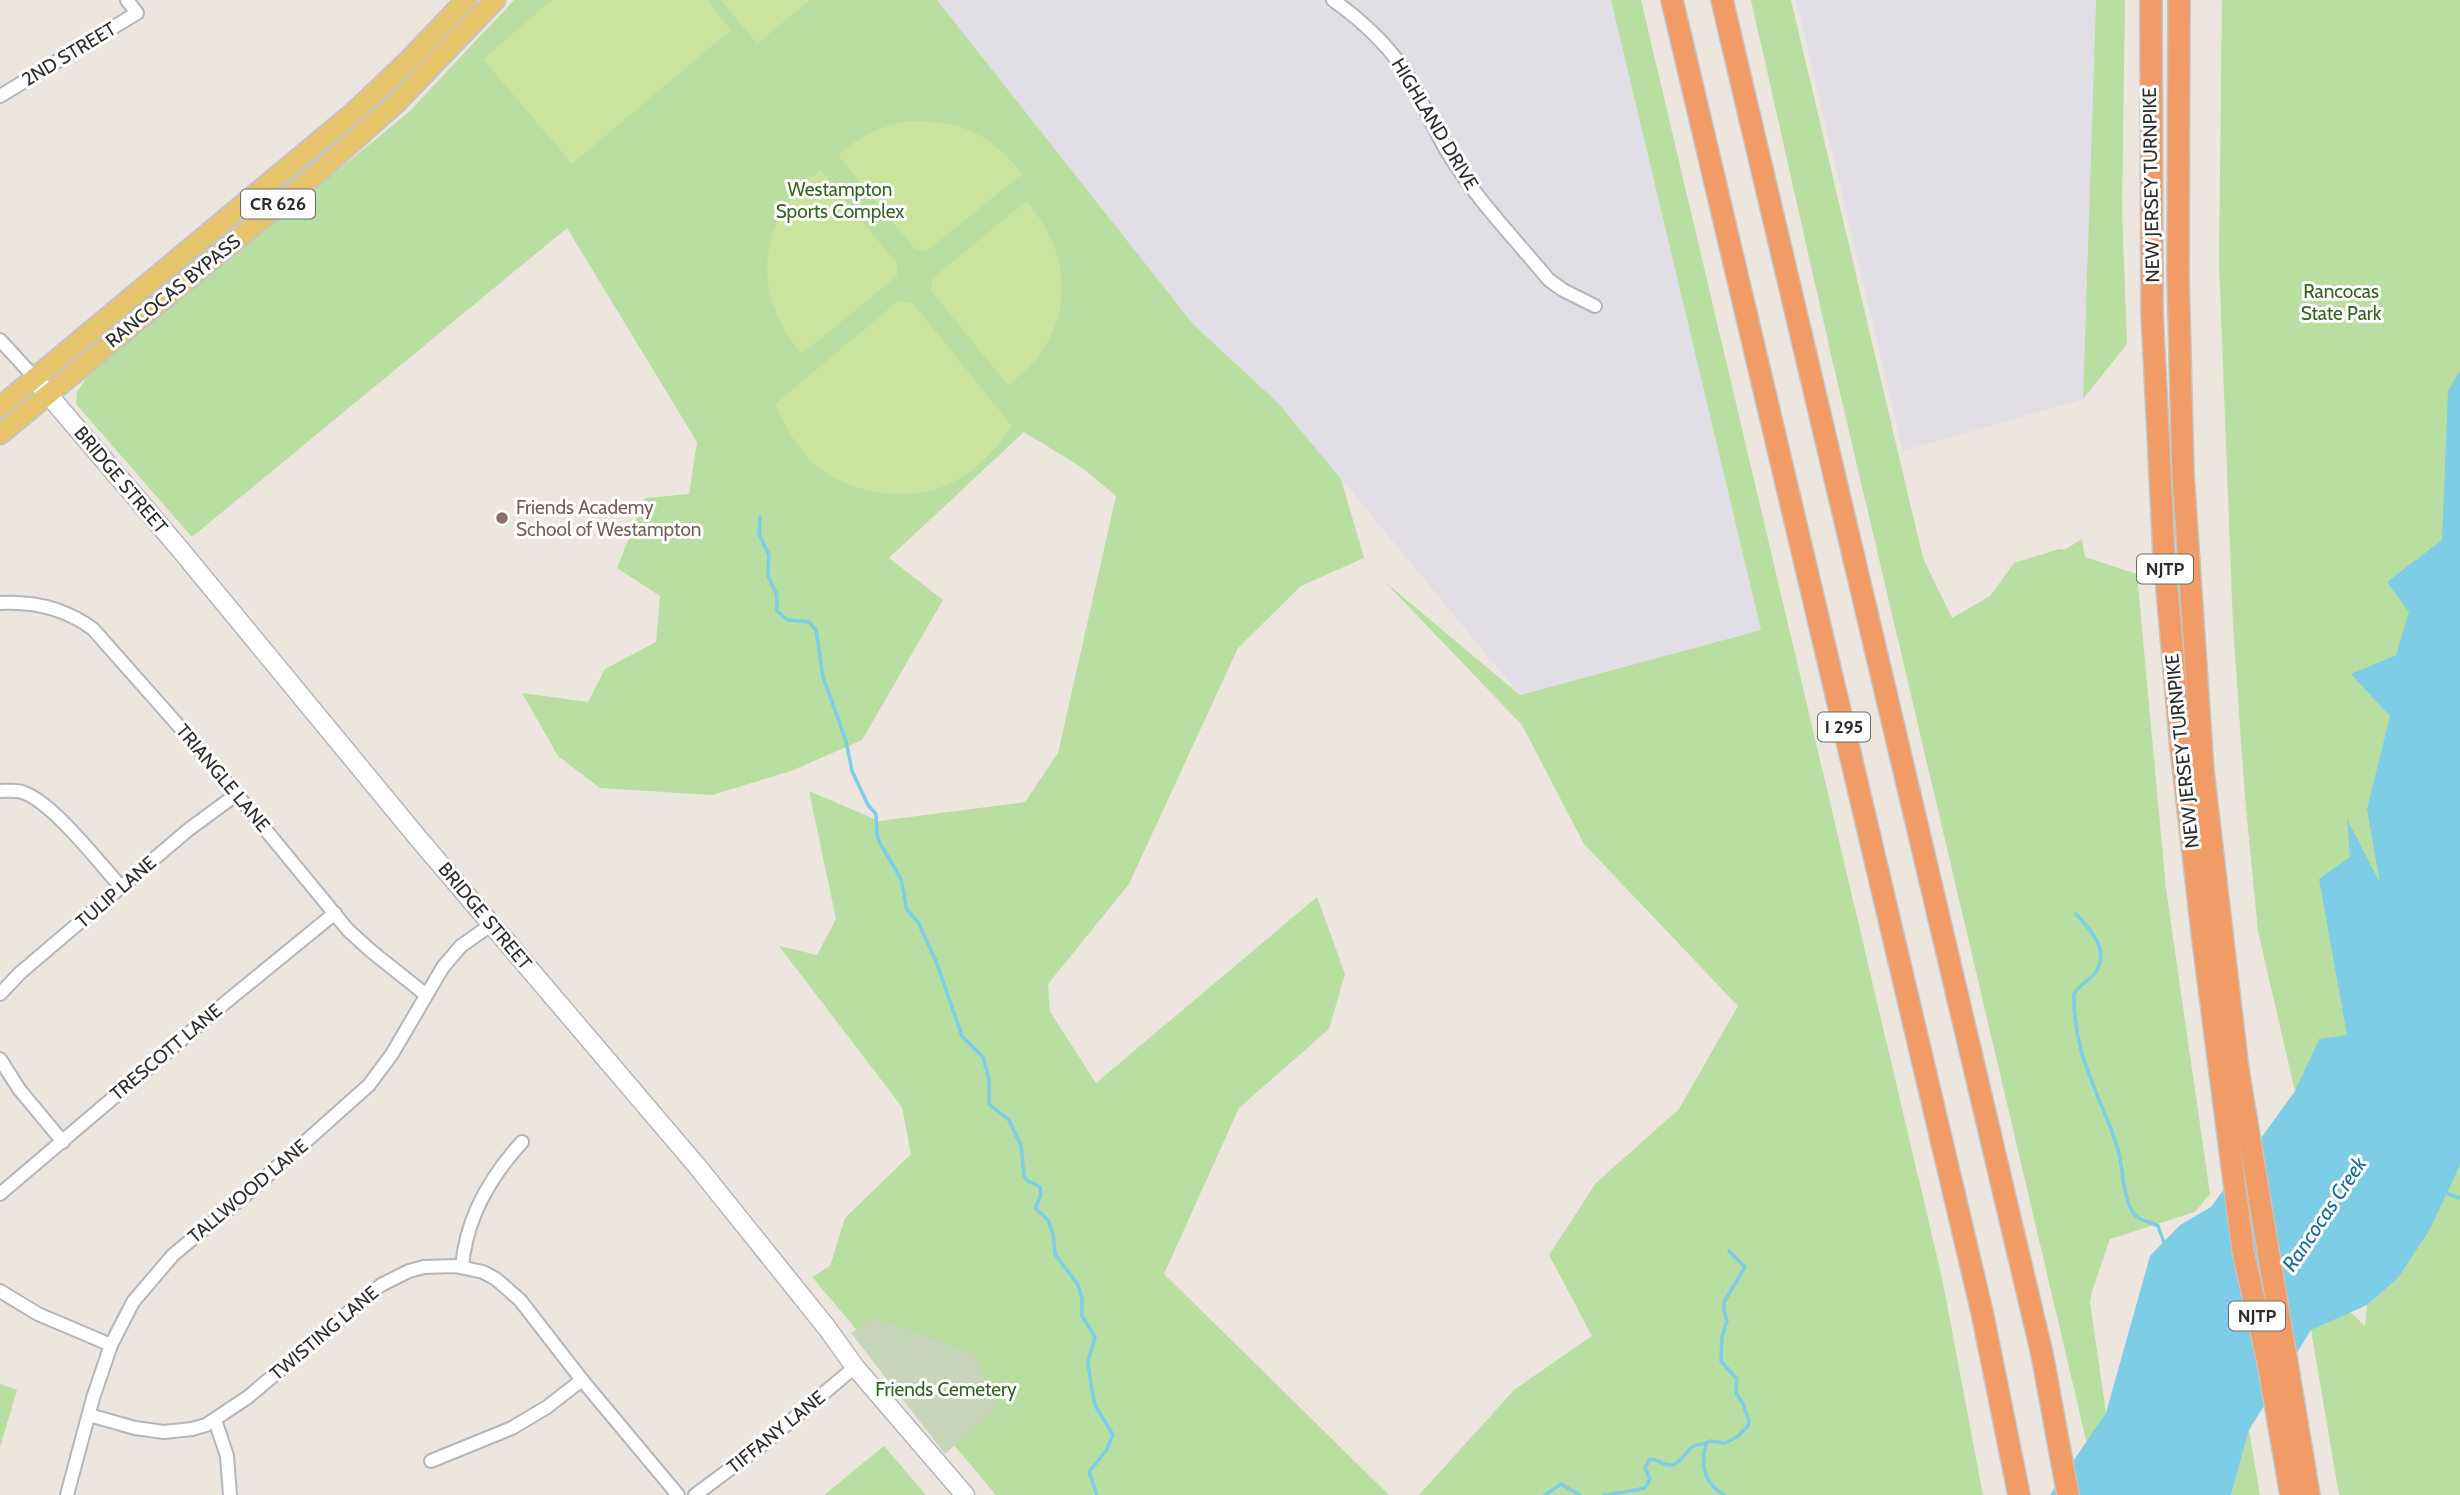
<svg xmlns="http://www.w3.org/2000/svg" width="2460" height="1495" viewBox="0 0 2460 1495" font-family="Cabin,sans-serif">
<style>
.industrial{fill:#e1dfe5}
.green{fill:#b8dea1}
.cemetery{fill:#c7d5b8}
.pitch{fill:#c9e49d}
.water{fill:#7ccde5}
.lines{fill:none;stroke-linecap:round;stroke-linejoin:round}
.stream{stroke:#7ccde5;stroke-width:3.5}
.minor-casing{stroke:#b3b6be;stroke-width:16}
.secondary-casing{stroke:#b3b6be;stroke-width:21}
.primary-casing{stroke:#c4c4c4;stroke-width:23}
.motorway-casing{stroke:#c4c4c4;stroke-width:24}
.minor{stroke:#fff;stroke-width:12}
.secondary{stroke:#fff;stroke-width:18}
.primary{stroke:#e5c46b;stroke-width:19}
.motorway{stroke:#f19c66;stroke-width:21}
.education-dot{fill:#8d6e63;stroke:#fff;stroke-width:2.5}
.labels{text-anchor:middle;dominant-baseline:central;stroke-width:6;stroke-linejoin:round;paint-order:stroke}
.shield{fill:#fff;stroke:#6b6b6b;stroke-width:2}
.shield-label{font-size:18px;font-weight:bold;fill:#2c2c2c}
.street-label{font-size:19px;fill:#2c2c2c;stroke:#fff}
.park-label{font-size:19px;fill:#326421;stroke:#fff}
.education-label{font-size:19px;fill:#785e54;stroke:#fff;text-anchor:start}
.water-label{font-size:21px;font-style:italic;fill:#196e93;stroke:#fff}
</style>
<rect width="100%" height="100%" fill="#ece6df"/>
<g class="industrial">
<path d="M937 0H1611L1761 630 1520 695 1280 405 1193 324Z"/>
<path d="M1796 0H2096L2083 399 1903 451Z"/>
</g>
<g class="green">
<path d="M514 0H937L1193 324 1280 405 1341 479 1364 558 1301 586 1238 648 1129 884 1048 984 1050 1012 1096 1083 1317 897 1345 974 1329 1029 1239 1108 1164 1274 1389 1495H996L812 1277 830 1266 845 1218 911 1154 902 1107 779 946 817 955 836 919 809 791 879 821 1025 802 1058 753 1116 496 1081 467 1024 432 889 558 943 600 862 740 791 771 712 795 600 788 558 756 522 693 588 702 605 669 656 642 660 596 617 568 645 498 689 494 697 442 567 228 192 537 76 404 77 392 90 373 409 112Z"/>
<path d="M1611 0H1641L1942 1278 1983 1495H1419L1514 1390 1592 1336 1549 1255 1596 1183 1679 1109 1738 1006 1584 844 1522 725 1385 582 1520 695 1761 630Z"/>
<path d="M1751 0H1791L1923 558 1952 618 1990 596 2014 563 2059 549 2064 550 2082 539 2085 557 2137 574 2166 889 2210 1194 2195 1212 2110 1239 2092 1291 2090 1302 2106 1413 2087 1444 1832 359Z"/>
<path d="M2096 0H2125L2122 210 2127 344 2083 399Z"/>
<path d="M2222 0H2460V1495H2339L2311 1330 2350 1312 2365 1326 2367 1305 2398 1278 2459 1167 2296 1088 2295 1091 2258 931 2245 798 2233 626 2219 262Z"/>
<path d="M0 1384 17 1390 0 1447Z"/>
<path d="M2249 1430 2260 1495H2231Z"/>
<path d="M884 1446 926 1495H824Z"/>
</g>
<path class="cemetery" d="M875 1318 975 1354 997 1409 945 1454 851 1333Z"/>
<g class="pitch">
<path d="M552 0H707L731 30 572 164 483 59Z"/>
<path d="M721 0H810L757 44Z"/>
<path d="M910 121C961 120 991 134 1022 174L927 251 915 249 838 155C860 136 881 125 910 121Z"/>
<path d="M821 170 897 264V276L802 354C750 295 756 218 821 170Z"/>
<path d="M1026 201C1079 261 1073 338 1008 385L931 291 932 279Z"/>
<path d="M898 301 913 303 1012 426C996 449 976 472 949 484 904 504 844 494 809 459 794 443 784 424 775 404Z"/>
</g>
<path class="water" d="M2460 370V1165L2430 1229 2398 1278 2367 1305 2311 1330 2249 1430 2231 1495H2050L2106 1413 2150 1256 2180 1225 2211 1207 2295 1091 2319 1039 2347 1035 2319 879 2350 857 2347 819 2380 883 2367 809 2390 716 2351 674 2396 655 2409 612 2387 582 2442 540 2448 391Z"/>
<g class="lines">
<g class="stream">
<path d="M760 517 759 534 769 555 768 576 777 595V611L788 620 809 622 816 630 823 677 846 741 852 771 868 805 876 814 877 835 881 845 901 879 907 910 918 922 936 961 962 1036 983 1057 989 1079V1104L1009 1120 1021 1146 1024 1176 1028 1181 1040 1187 1041 1195 1035 1208 1048 1220 1053 1234 1055 1254 1078 1285 1082 1298V1316L1095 1337 1088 1362 1092 1391 1095 1405 1113 1435 1106 1451 1089 1472 1097 1495"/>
<path d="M2076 914C2091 930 2112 952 2094 974 2088 982 2079 984 2074 994 2073 1055 2099 1092 2117 1146 2124 1167 2121 1194 2134 1214 2140 1222 2150 1221 2158 1226L2165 1245"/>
<path d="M2442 1192 2460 1198"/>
<path d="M1706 1445C1700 1464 1705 1486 1725 1495"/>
<path d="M1545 1495 1561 1484 1580 1495"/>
<path d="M1604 1495C1617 1493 1632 1491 1645 1488L1650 1478 1645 1468 1650 1459C1657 1459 1664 1466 1672 1465 1682 1463 1685 1451 1694 1446 1700 1443 1704 1446 1710 1441L1725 1443 1737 1437 1748 1426 1749 1421 1743 1404 1736 1393 1737 1379 1721 1361 1722 1337 1727 1321 1724 1310V1302L1745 1267 1729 1251"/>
</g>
<g class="minor-casing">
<g id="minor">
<path d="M1333 0C1364 22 1392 48 1411 81 1424 105 1434 130 1448 153 1476 199 1515 239 1549 280L1563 290 1595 306"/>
<path d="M0 96 137 13 127 0"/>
<path d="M0 340 35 378"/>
<path d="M0 603C34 601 66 609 93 629L200 750 348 930 371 951 425 994"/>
<path d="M0 791C8 791 15 790 22 792 52 801 100 864 122 888"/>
<path d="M0 994 20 973 188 830 237 794"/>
<path d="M0 1059 19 1089 63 1142"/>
<path d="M0 1194 226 1002 335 913"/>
<path d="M462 1267C466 1218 489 1178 522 1142"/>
<path d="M0 1291 38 1314 111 1345"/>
<path d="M89 1415 135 1428 164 1432 192 1429 206 1425 248 1397 381 1285 409 1271 424 1267 455 1266 483 1272 496 1279 520 1300 582 1380 678 1495"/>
<path d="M215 1420 227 1456 230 1495"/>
<path d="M431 1461 512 1428 547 1407 582 1380"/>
<path d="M67 1495 93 1398 111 1345 133 1302 173 1255 249 1192 369 1085 392 1054 443 967 461 946 492 924"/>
<path d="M695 1495 761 1446 855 1367"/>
</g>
</g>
<g class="secondary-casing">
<path id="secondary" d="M40 385 179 548 418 838 697 1166 827 1328 855 1367 965 1495"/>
</g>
<g class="primary-casing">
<g id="primary">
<path d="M0 407 353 113 410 59 466 0"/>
<path d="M0 434 323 168 395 104 495 0"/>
</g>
</g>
<g class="motorway-casing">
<g id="motorway">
<path d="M1672 0 1982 1312 2019 1495"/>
<path d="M1722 0 2042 1354 2068 1495"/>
<path d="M2151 0 2152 312 2164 555 2181 748 2203 940 2243 1251 2268 1362 2291 1495"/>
<path d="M2179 0 2178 275 2183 474 2203 771 2238 1070 2309 1495"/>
</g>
</g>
<use href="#minor" class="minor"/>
<use href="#secondary" class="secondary"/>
<use href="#primary" class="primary"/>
<use href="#motorway" class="motorway"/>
</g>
<circle class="education-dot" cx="502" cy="518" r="7"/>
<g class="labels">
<g class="shield">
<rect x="241" y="189.5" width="74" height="29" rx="5"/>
<rect x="2137" y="554.5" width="56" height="29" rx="5"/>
<rect x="1818" y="712.5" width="52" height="29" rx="5"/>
<rect x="2229" y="1301.5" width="56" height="29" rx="5"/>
</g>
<g class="shield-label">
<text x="278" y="204">CR 626</text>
<text x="2165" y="569">NJTP</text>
<text x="1844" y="727">I 295</text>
<text x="2257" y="1316">NJTP</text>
</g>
<g class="street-label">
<text transform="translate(69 54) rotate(-31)">2ND STREET</text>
<text transform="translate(1435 124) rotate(59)">HIGHLAND DRIVE</text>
<text transform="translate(2151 185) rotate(-91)">NEW JERSEY TURNPIKE</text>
<text transform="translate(173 291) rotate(-39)">RANCOCAS BYPASS</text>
<text transform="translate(121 480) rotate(50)">BRIDGE STREET</text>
<text transform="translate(2182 751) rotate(-96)">NEW JERSEY TURNPIKE</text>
<text transform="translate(223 778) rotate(50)">TRIANGLE LANE</text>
<text transform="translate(116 892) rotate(-41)">TULIP LANE</text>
<text transform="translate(485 916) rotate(50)">BRIDGE STREET</text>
<text transform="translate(166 1052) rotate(-40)">TRESCOTT LANE</text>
<text transform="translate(248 1191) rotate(-40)">TALLWOOD LANE</text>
<text transform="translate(324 1333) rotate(-40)">TWISTING LANE</text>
<text transform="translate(776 1432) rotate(-39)">TIFFANY LANE</text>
</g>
<g class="park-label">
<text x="840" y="189">Westampton<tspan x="840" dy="22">Sports Complex</tspan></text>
<text x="2341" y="291">Rancocas<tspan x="2341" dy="22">State Park</tspan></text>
<text x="946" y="1389">Friends Cemetery</text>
</g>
<g class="education-label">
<text x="516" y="507">Friends Academy<tspan x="516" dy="22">School of Westampton</tspan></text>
</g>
<g class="water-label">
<text transform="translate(2324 1214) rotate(-56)">Rancocas Creek</text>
</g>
</g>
</svg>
